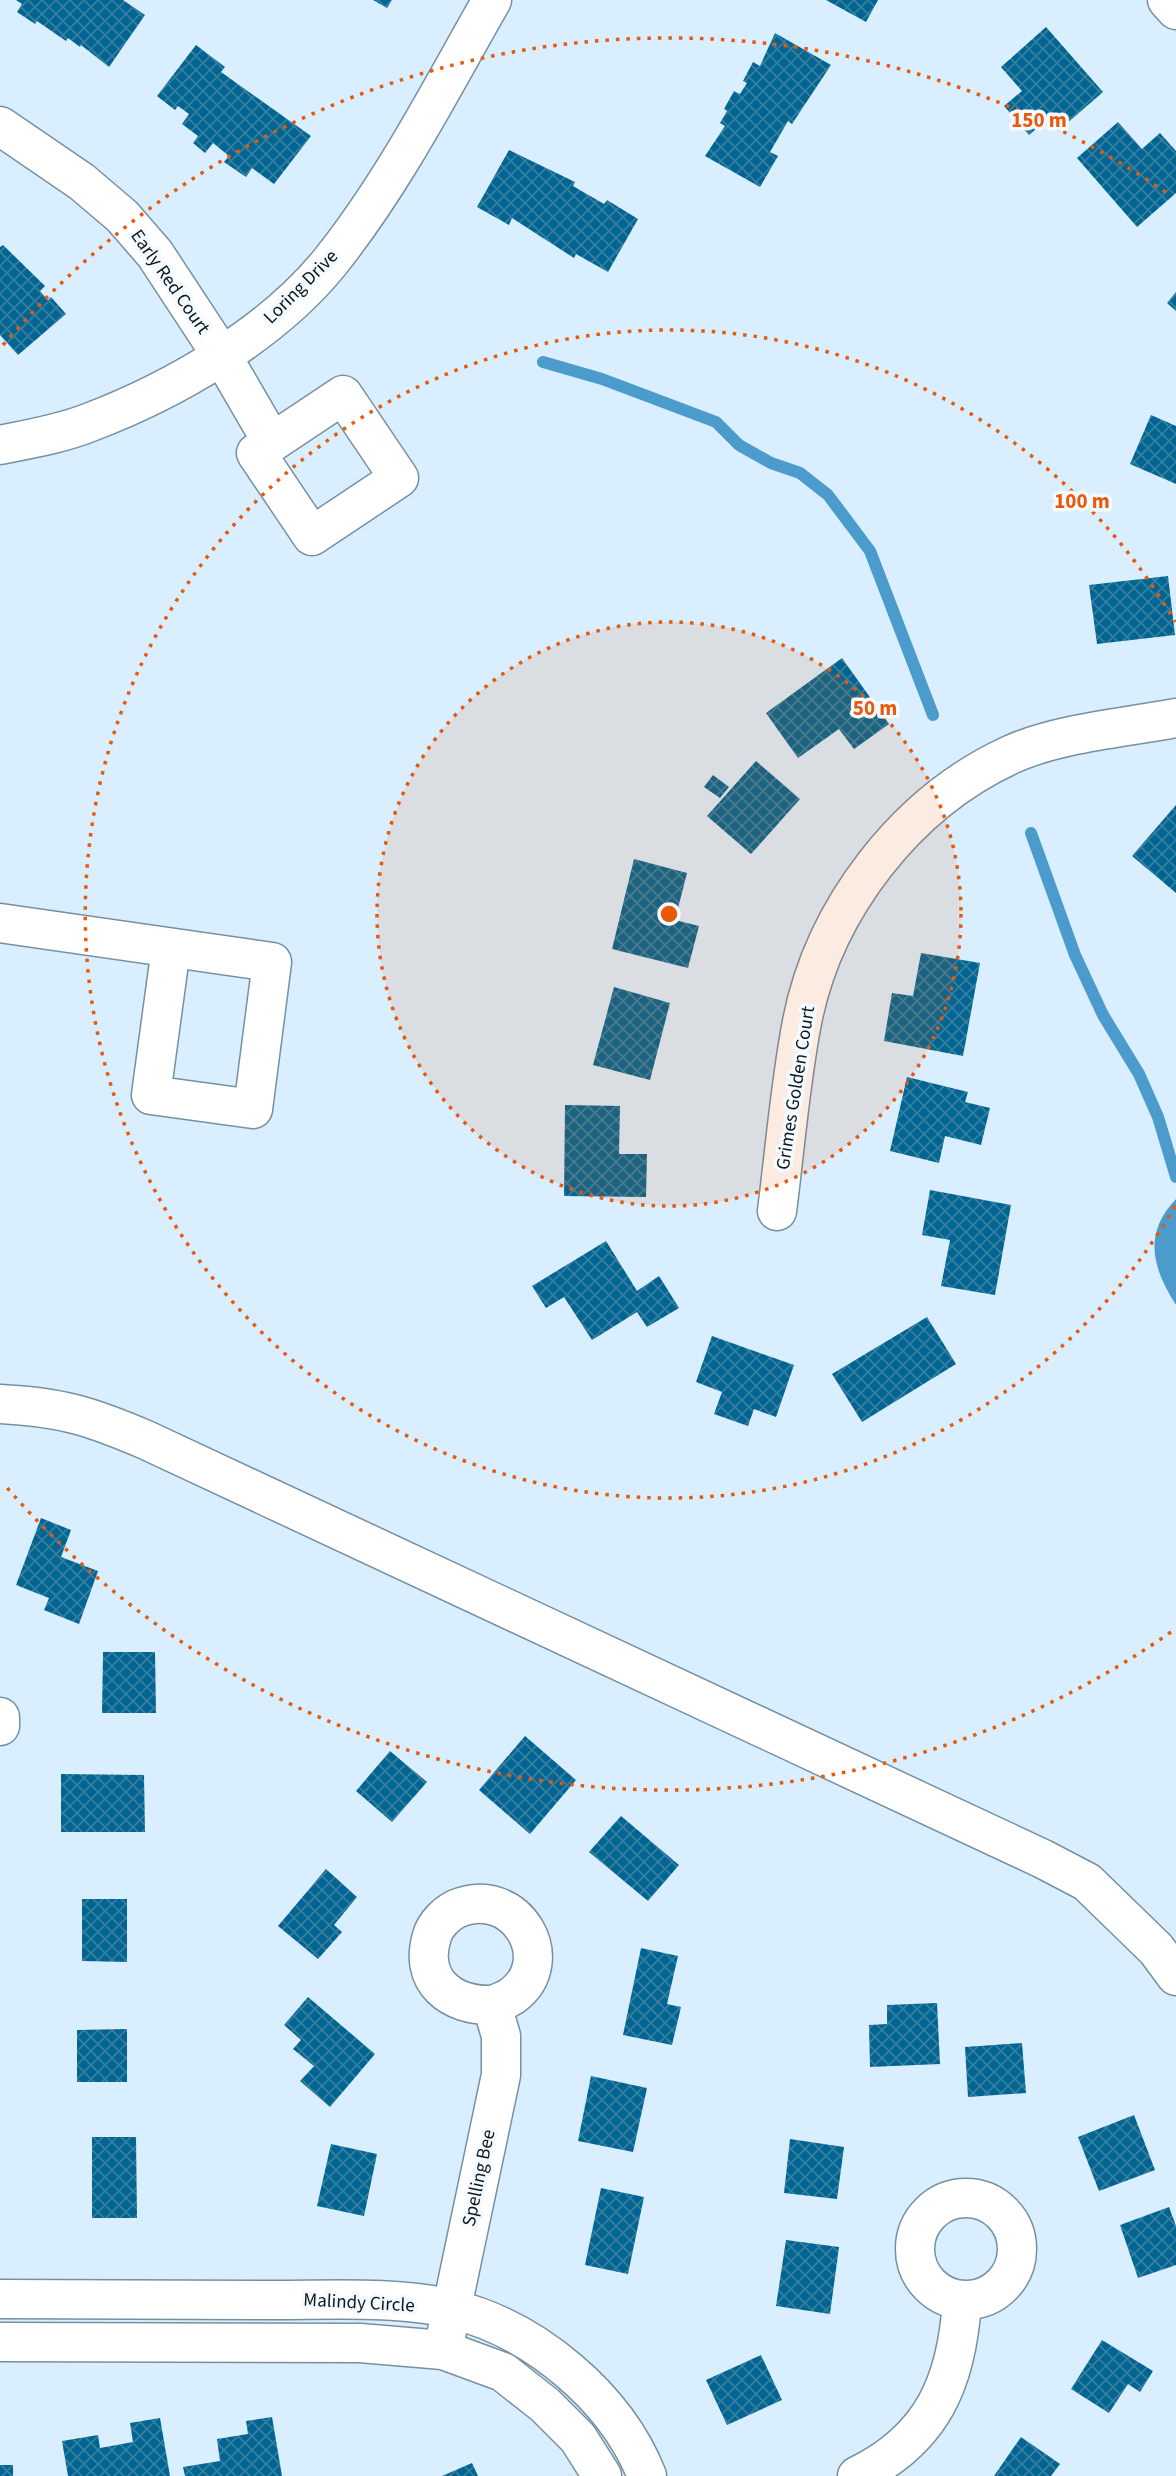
<svg xmlns="http://www.w3.org/2000/svg" width="1176" height="2476" viewBox="0 0 1176 2476" font-family="'Source Sans 3',sans-serif">
<style>
.water{fill:#4b9ccd}
.lines{fill:none;stroke-linecap:round;stroke-linejoin:round}
.stream{stroke:#4b9ccd;stroke-width:12}
.building{fill:url(#building-cross-hatch)}
.minor-casing{stroke:#7690a1;stroke-width:41}
.minor{stroke:#fff;stroke-width:38}
.ring{fill:none;stroke:#e8590c;stroke-width:3.5;stroke-dasharray:3.5 7}
.labels{text-anchor:middle;dominant-baseline:central;stroke-width:7;stroke-linejoin:round;paint-order:stroke}
.street-label{font-size:19px;fill:#0d171e;stroke:#f4fafe}
.centre{fill:#e8590c;stroke:#f4fafe;stroke-width:3.5}
.ring-label{font-size:21px;text-anchor:middle;font-weight:bold;fill:#e8590c;stroke:#f4fafe;stroke-width:7;stroke-linejoin:round;paint-order:stroke}
</style>
<defs>
<pattern id="building-cross-hatch" width="8" height="8" patternUnits="userSpaceOnUse" patternTransform="scale(1.75)"><rect width="8" height="8" fill="#006592"/><path d="M0 0l8 8M0 8l8-8" fill="none" stroke="#377e9f"/></pattern>
</defs>
<rect width="100%" height="100%" fill="#d9efff"/>
<path class="water" d="M1176 1199V1305C1152 1268 1143 1233 1176 1199Z"/>
<g class="lines">
<g class="stream">
<path d="M543 362 602 379 716 422 739 445 771 463 800 473 828 495 870 551 933 715"/>
<path d="M1031 833 1075 955 1103 1015 1139 1074 1158 1117 1176 1177"/>
</g>
</g>
<g class="building">
<path d="M16 0H123L145 15 109 67 81 45 80 47 68 38 66 41 37 21 35 24 17 12 22 4Z"/>
<path d="M373 0H392L387 8Z"/>
<path d="M826 0H878L866 22Z"/>
<path d="M1046 27 1103 92 1058 131 1048 119 1029 135 1004 106 1022 91 1001 67Z"/>
<path d="M775 33 831 65 792 124 788 121 770 152 778 156 760 187 705 156 725 126 720 123 727 111 724 109 734 91 740 94 747 83 743 81 753 62 760 66Z"/>
<path d="M196 45 225 67 221 72 311 136 274 184 252 168 246 177 224 162 229 156 213 143 205 153 193 143 198 136 182 124 189 114 178 106 175 110 157 96Z"/>
<path d="M1118 122 1142 149 1160 133 1176 151V193L1137 227 1077 158Z"/>
<path d="M509 150 575 182 573 186 604 204 607 200 638 219 608 272 576 254 574 258 512 218 509 225 477 207Z"/>
<path d="M3 245 45 286 40 291 48 300 51 297 66 314 18 355 0 335V247Z"/>
<path d="M1176 292V311L1167 303Z"/>
<path d="M1151 415 1176 426V484L1130 464Z"/>
<path d="M1168 576 1175 635 1097 644 1089 585Z"/>
<path d="M842 658 889 724 854 749 839 729 798 758 766 713Z"/>
<path d="M756 761 800 799 751 854 707 816Z"/>
<path d="M713 775 729 787 720 798 704 787Z"/>
<path d="M1176 805V893L1132 856Z"/>
<path d="M634 859 687 873 675 920 699 926 688 968 612 949Z"/>
<path d="M921 953 980 963 963 1056 884 1041 892 993 913 996Z"/>
<path d="M614 987 670 1003 650 1080 593 1065Z"/>
<path d="M907 1077 968 1092 965 1102 990 1108 981 1145 945 1136 939 1163 890 1151Z"/>
<path d="M565 1105 620 1106 619 1154H647L646 1197 564 1196Z"/>
<path d="M930 1190 1011 1205 995 1295 941 1286 950 1240 922 1235Z"/>
<path d="M606 1241 637 1291 659 1276 679 1308 647 1327 637 1312 592 1340 564 1297 546 1308 532 1286Z"/>
<path d="M927 1317 956 1364 862 1422 832 1374Z"/>
<path d="M712 1336 794 1365 776 1417 754 1409 748 1426 714 1414 722 1392 696 1382Z"/>
<path d="M41 1518 71 1530 61 1557 98 1571 79 1624 44 1610 49 1598 16 1585Z"/>
<path d="M103 1652H155L156 1713H102Z"/>
<path d="M525 1736 576 1780 530 1834 479 1790Z"/>
<path d="M390 1751 427 1782 392 1822 356 1791Z"/>
<path d="M61 1774 144 1775 145 1832H61Z"/>
<path d="M621 1816 679 1865 648 1901 589 1852Z"/>
<path d="M326 1869 357 1897 334 1925 342 1932 318 1959 278 1926Z"/>
<path d="M82 1899H127V1962L82 1961Z"/>
<path d="M641 1948 678 1956 667 2004 681 2007 672 2045 623 2035Z"/>
<path d="M308 1997 375 2054 330 2107 300 2081 314 2066 293 2049 301 2040 284 2025Z"/>
<path d="M937 2003 940 2064 870 2067 869 2025 887 2024V2005Z"/>
<path d="M127 2029V2082H77V2030Z"/>
<path d="M1022 2043 1026 2093 968 2097 965 2047Z"/>
<path d="M591 2076 647 2088 633 2152 578 2141Z"/>
<path d="M1134 2115 1155 2170 1099 2191 1078 2137Z"/>
<path d="M92 2137H136L137 2218H92Z"/>
<path d="M790 2139 844 2147 837 2199 784 2193Z"/>
<path d="M331 2144 377 2154 364 2216 317 2206Z"/>
<path d="M601 2188 644 2197 628 2274 585 2265Z"/>
<path d="M1169 2207 1176 2226V2265L1138 2278 1120 2225Z"/>
<path d="M786 2240 839 2247 830 2314 776 2306Z"/>
<path d="M1102 2340 1153 2371 1140 2392 1128 2384 1109 2413 1071 2389Z"/>
<path d="M761 2355 782 2400 727 2425 706 2380Z"/>
<path d="M272 2417 282 2476H185L183 2467 220 2461 217 2439 248 2434 246 2421Z"/>
<path d="M160 2418 170 2476H68L62 2441 98 2435 100 2448 133 2442 130 2423Z"/>
<path d="M1021 2437 1060 2464 1051 2476H994Z"/>
<path d="M472 2463 478 2476H442Z"/>
<rect x="0" y="2465" width="13" height="11"/>
</g>
<g class="lines">
<g class="minor-casing">
<g id="minor">
<path d="M1167 0 1176 10"/>
<path d="M0 126 82 182 122 216 155 254 222 356 272 442"/>
<path d="M343 395 399 478 312 536 256 453Z"/>
<path d="M0 445C29 439 60 434 88 423 173 391 272 334 330 262 394 182 441 89 492 0"/>
<path d="M0 923 272 962 253 1109 151 1095 171 948"/>
<path d="M777 1211C785 1149 790 1084 802 1022 824 909 906 803 1010 755 1058 733 1124 728 1176 718"/>
<path d="M0 1404C61 1407 90 1416 146 1440L1043 1859 1087 1882 1156 1949 1176 1976"/>
<path d="M0 1717V1726"/>
<circle cx="966" cy="2249" r="51"/>
<path d="M0 2299C92 2299 184 2299 277 2300 329 2300 401 2296 452 2309 534 2329 616 2397 647 2476"/>
<path d="M0 2342 360 2343 443 2350 503 2372 545 2405 578 2438 602 2476"/>
<path d="M443 2350 501 2075V2036L492 2005C498 2003 506 2000 512 1996 561 1961 516 1883 456 1909 446 1914 435 1925 432 1936 418 1981 451 2006 492 2005"/>
<path d="M857 2476C933 2439 957 2381 962 2301"/>
</g>
</g>
<use href="#minor" class="minor"/>
</g>
<circle cx="669" cy="914" r="292" fill="#e8590c" fill-opacity=".12"/>
<g class="ring">
<circle cx="669" cy="914" r="292"/>
<path d="M1175 1206A584 584 0 1 1 1175 622"/>
<path d="M1171 1632A876 876 0 0 1 3 1483M3 345A876 876 0 0 1 1171 196"/>
</g>
<g class="labels">
<g class="street-label">
<text transform="translate(170 282) rotate(55)">Early Red Court</text>
<text transform="translate(301 287) rotate(-45)">Loring Drive</text>
<text transform="translate(796 1088) rotate(-81)">Grimes Golden Court</text>
<text transform="translate(479 2178) rotate(-78)">Spelling Bee</text>
<text transform="translate(359 2303) rotate(3)">Malindy Circle</text>
</g>
</g>
<circle cx="669" cy="914" r="10" class="centre"/>
<g class="ring-label">
<text x="1039" y="127">150 m</text>
<text x="1082" y="508">100 m</text>
<text x="875" y="715">50 m</text>
</g>
</svg>
